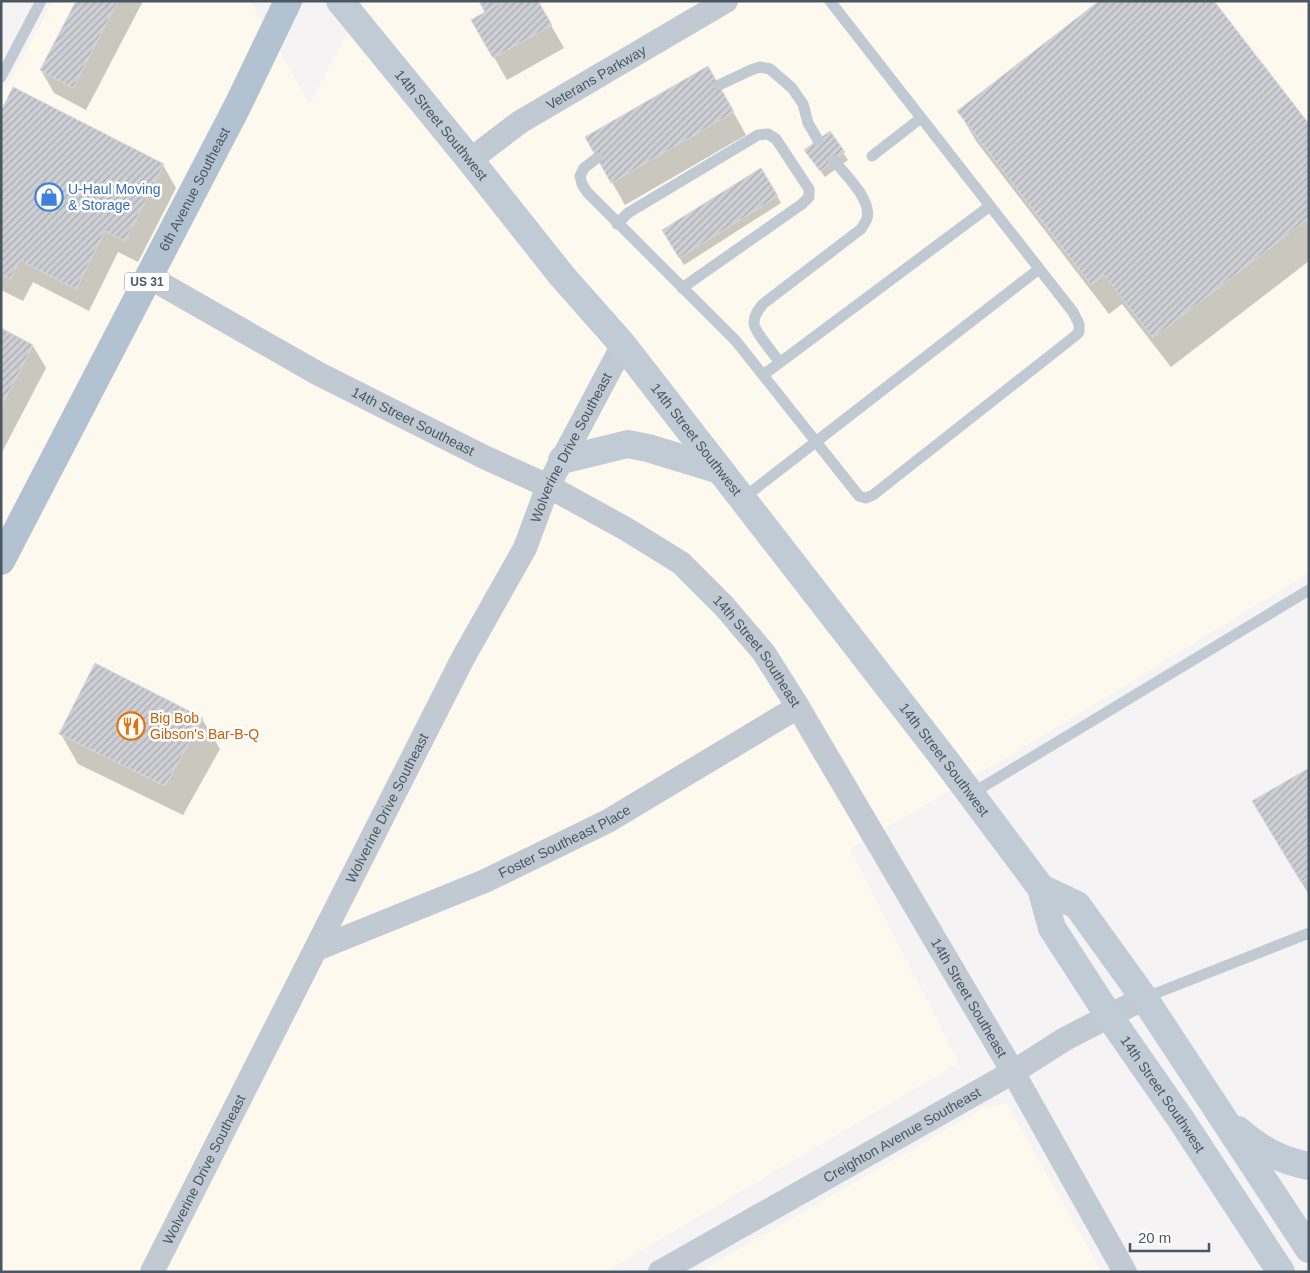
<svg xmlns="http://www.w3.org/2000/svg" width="1310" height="1273" viewBox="0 0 1310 1273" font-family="Arial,sans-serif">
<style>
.commercial{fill:#fdf9ef}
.shadow{fill:#0003}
.building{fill:url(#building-hatch);stroke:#d7d9de}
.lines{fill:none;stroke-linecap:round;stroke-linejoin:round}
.service{stroke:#c1cad2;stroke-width:11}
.minor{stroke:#c1cad2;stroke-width:24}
.secondary{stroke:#c1cbd6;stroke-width:28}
.primary{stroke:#b3c2d1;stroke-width:28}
.labels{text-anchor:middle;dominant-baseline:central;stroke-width:5;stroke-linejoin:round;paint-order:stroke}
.shield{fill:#fff;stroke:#808990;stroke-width:1}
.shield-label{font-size:12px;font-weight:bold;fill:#4a5661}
.street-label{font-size:14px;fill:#4a5661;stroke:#fff}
.shop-label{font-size:14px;fill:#366cbe;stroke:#fff;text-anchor:start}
.food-label{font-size:14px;fill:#c56008;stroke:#fff;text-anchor:start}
</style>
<defs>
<pattern id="building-hatch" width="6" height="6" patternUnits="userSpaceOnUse" patternTransform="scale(1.25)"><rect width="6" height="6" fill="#cdcfd5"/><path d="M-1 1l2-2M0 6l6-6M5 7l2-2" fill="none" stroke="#a8abb0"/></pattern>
</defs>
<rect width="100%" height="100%" fill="#f5f3f3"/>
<g class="commercial">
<path d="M53 1H250L310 104 363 1H1309V573L1006 758 850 849 959 1063 605 1272H1V96Z"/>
<path d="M1007 1104 1102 1272H699L985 1107Z"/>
</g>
<g class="shadow">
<path d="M78 1H143L86 110 54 93 41 70Z"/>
<path d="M537 1 564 48 507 80 473 20Z"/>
<path d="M708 67 746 135 625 205 586 137Z"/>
<path d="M959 112 1309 126V261L1171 367 1122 304 1109 314 976 141Z"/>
<path d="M1 113 163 165 176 188 138 262 118 252 89 311 33 282 23 301 1 290Z"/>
<path d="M829 132 848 160 825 177 810 157Z"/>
<path d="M777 196 781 203 684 265 663 231Z"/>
<path d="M1 330 33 346 46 368 1 454Z"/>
<path d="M96 665 202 719 220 749 183 815 78 764 61 734Z"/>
<path d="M1309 769V895L1271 831Z"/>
</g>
<g class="building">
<path d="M76 1H118L73 88 40 70Z"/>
<path d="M479 1H513L487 16Z"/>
<path d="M504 1H538L552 25 493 58 471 20Z"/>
<path d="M1099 1H1214L1309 124V218L1153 338 1104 275 1091 285 957 111Z"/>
<path d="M708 66 734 112 611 183 585 137Z"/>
<path d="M13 87 164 164 125 241 105 231 76 289 20 260 10 279 1 275V111Z"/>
<path d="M830 131 845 152 820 171 804 150Z"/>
<path d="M761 168 778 196 679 258 662 230Z"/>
<path d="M1 328 33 345 1 407Z"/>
<path d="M95 663 203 718 165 786 59 734Z"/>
<path d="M1309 768V878L1301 882 1252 801Z"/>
</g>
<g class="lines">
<g class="service">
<path d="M1 77 41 1"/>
<path d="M719 85 751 70 760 67 770 69 792 88 803 104 808 123 818 140"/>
<path d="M872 156 921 118"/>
<path d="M597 158 584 168 580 176 582 184 587 192 736 341 859 496 866 498 873 495 1075 336 1079 332V324L1073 312 830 1"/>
<path d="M617 224 628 213 758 135 768 134 776 139 809 189V197L802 204 682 288"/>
<path d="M779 362C774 353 753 331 754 322 754 315 759 309 763 304L861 229C863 226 866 222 867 218 872 200 845 174 834 161"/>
<path d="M763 375 990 206"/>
<path d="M742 499 1039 269"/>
<path d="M971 794 1309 590"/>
<path d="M1144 998 1309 933"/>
</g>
<g class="minor">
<path id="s1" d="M470 160 520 122 726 1"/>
<path id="s2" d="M149 277 317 373 484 457 548 486 626 529 681 563 724 606 764 653 798 707 1013 1072 1125 1272"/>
<path id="s3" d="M317 949 485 881 608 821 798 707"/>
<path id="s4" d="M152 1272 463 658 525 548 548 486 623 345"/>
<path id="s5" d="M660 1272 1013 1072 1065 1039 1144 998"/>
</g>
<g class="secondary">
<path id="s6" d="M340 1 470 160 562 276 623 345 946 761 1041 888 1052 928 1109 1016 1180 1118 1281 1272"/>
<path d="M562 460 628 444 648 448 720 470"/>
<path d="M1041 888 1077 905 1144 998 1309 1249"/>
<path d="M1238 1130C1260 1149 1279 1160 1309 1166"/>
</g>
<path class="primary" id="s7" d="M1 561 238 105 288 1"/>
</g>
<defs>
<g id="shop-ring" transform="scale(1.4375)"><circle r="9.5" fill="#fff" stroke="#3f7fe0" stroke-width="1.5"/><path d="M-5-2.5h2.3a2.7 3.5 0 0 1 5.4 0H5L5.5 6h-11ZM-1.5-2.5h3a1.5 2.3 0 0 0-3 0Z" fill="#3f7fe0"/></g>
<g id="restaurant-ring" transform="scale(1.4375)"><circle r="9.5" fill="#fff" stroke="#e8710a" stroke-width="1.5"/><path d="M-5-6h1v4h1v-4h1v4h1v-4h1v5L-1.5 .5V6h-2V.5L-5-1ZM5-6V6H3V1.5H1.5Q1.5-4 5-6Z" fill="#e8710a"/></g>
</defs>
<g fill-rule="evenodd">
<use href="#shop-ring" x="49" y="197"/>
<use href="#restaurant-ring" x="131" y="726"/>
</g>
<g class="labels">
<rect class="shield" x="124.5" y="272.5" width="45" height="19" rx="4"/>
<g class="shield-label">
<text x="147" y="282">US 31</text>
</g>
<g class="street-label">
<text stroke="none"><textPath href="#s1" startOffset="151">Veterans Parkway</textPath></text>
<text stroke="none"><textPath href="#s6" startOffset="160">14th Street Southwest</textPath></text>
<text stroke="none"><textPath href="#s7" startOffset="419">6th Avenue Southeast</textPath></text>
<text stroke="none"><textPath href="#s2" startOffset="301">14th Street Southeast</textPath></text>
<text stroke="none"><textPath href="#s6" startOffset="565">14th Street Southwest</textPath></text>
<text stroke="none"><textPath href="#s4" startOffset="925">Wolverine Drive Southeast</textPath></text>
<text stroke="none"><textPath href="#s2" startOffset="721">14th Street Southeast</textPath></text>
<text stroke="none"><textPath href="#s6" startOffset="970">14th Street Southwest</textPath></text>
<text stroke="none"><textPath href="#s4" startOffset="520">Wolverine Drive Southeast</textPath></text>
<text stroke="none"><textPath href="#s3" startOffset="270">Foster Southeast Place</textPath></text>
<text stroke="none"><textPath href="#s2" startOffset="1128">14th Street Southeast</textPath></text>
<text stroke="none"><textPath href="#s6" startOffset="1372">14th Street Southwest</textPath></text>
<text stroke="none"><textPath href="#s5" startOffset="278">Creighton Avenue Southeast</textPath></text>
<text stroke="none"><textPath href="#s4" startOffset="115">Wolverine Drive Southeast</textPath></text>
</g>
<g class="shop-label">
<text x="68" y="189">U-Haul Moving<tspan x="68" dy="16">&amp; Storage</tspan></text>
</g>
<g class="food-label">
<text x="150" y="718">Big Bob<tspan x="150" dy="16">Gibson's Bar-B-Q</tspan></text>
</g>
</g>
<rect width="1310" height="1273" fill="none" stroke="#4a5661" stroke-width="5"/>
<path d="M1130 1243v8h79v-8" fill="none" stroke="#4a5661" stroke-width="2.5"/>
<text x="1138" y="1243" font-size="15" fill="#4a5661" stroke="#ffffff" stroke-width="4" paint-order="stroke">20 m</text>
</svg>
